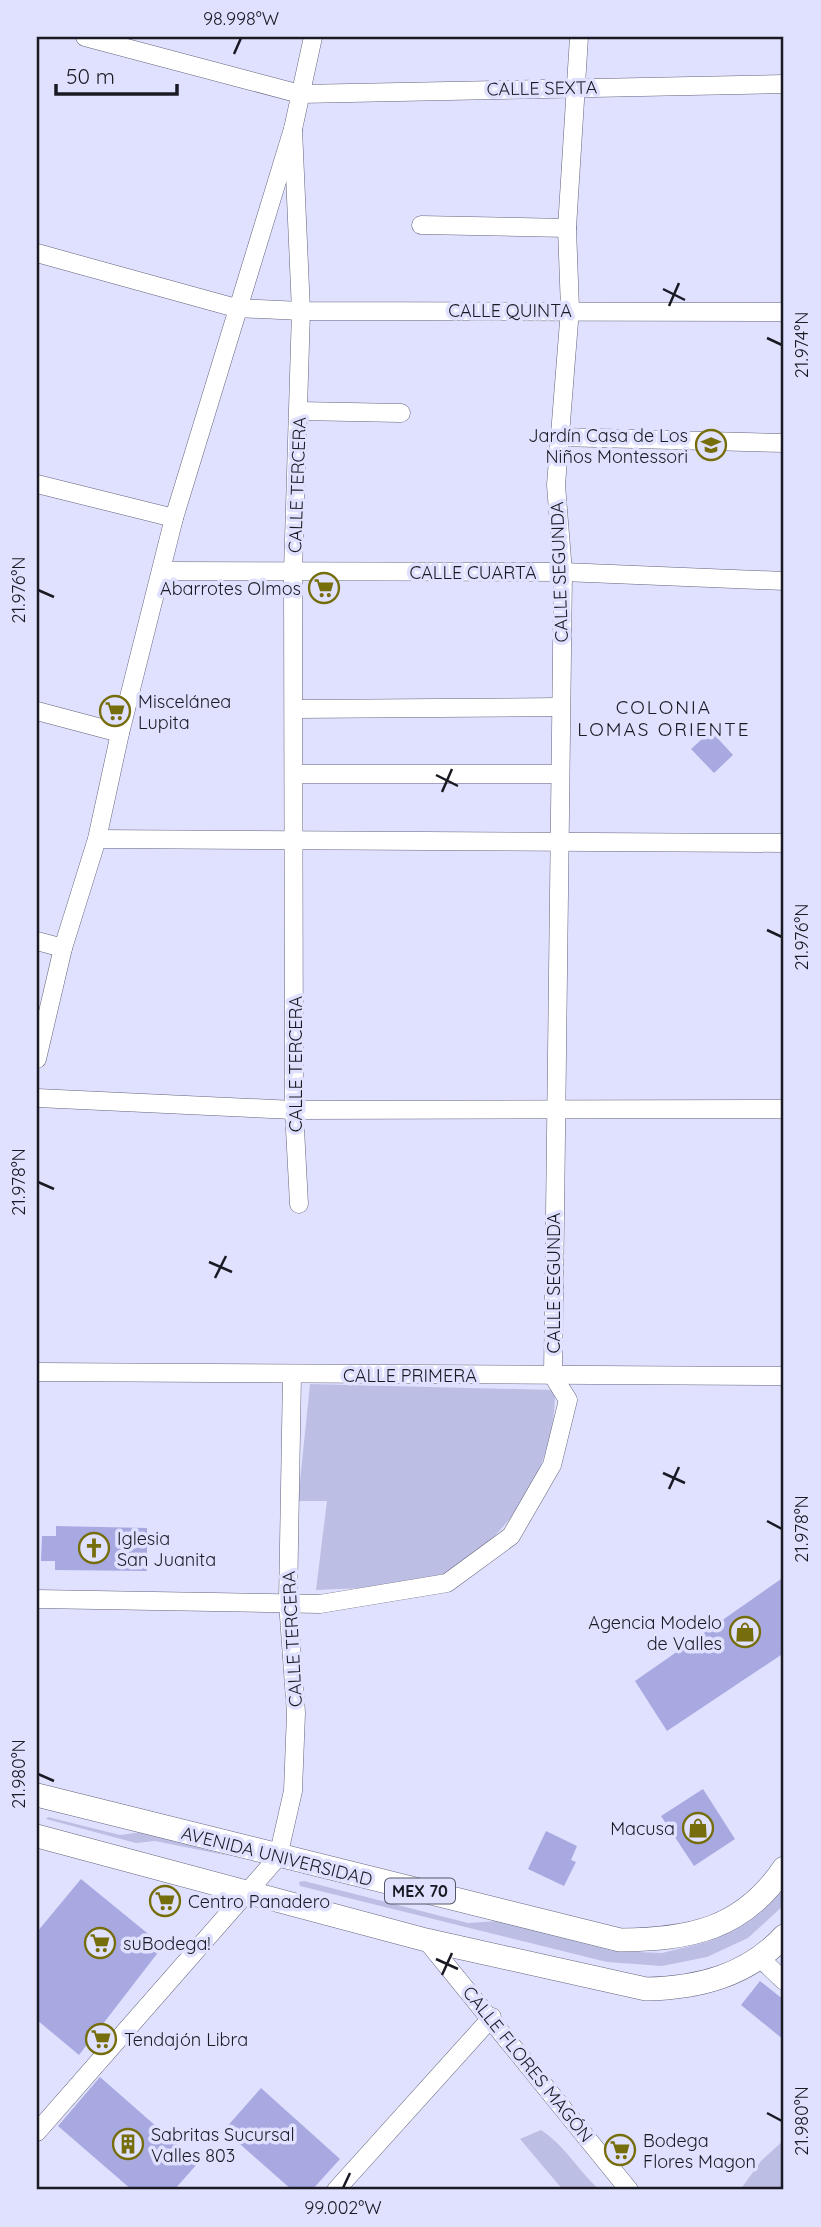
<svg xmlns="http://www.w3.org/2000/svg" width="821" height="2227" viewBox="0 0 821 2227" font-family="Quicksand,sans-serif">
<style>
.green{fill:#bdbee3}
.building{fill:#a9a9e2}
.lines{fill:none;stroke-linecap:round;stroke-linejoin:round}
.minor-casing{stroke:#62637c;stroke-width:19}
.major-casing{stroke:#62637c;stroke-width:24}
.minor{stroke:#fff;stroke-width:18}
.major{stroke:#fff;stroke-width:23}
.ticks{fill:none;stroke:#1a1a25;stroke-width:2.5}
.labels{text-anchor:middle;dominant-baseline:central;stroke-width:7;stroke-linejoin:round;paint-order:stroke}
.shield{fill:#e0e1fe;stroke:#555666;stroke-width:2}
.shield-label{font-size:16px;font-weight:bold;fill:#1a1a25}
.street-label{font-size:18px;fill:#1a1a25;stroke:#e0e1fe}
.poi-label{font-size:18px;fill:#1a1a25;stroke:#e0e1fe;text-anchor:start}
.neighbourhood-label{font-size:19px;letter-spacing:2px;fill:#1a1a25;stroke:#e0e1fe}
.neatline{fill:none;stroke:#1a1a25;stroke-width:2.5}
.ticks-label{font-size:18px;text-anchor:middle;fill:#1a1a25}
</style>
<rect width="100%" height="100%" fill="#e0e1fe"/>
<g class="green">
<path d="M310 1384 555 1390C556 1457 519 1526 462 1562 455 1567 447 1574 439 1576 400 1588 357 1588 316 1590L327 1501H298Z"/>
<path d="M48 1817 120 1835 142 1832 230 1856 155 1841 136 1843 46 1819Z"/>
<path d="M304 1881 468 1923 497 1921 613 1951 662 1953 707 1942 742 1925 767 1906 784 1887V1905L748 1938 707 1957 662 1966 607 1962 300 1886 299 1882Z"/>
<path d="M541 2130C567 2147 577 2170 600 2190H563L520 2139Z"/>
<path d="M784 2140V2190H740L761 2161Z"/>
</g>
<g class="building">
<path d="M711 731 733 755 714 773 691 749Z"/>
<path d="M56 1526 147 1528V1571L55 1570V1561H41L42 1536H56Z"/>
<path d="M784 1577V1653L667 1731 635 1681Z"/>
<path d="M703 1789 735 1839 694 1866 661 1816Z"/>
<path d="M546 1831 577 1846 571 1860 576 1862 564 1886 528 1869Z"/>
<path d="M81 1879 163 1946 79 2055 37 2020V1932Z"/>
<path d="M760 1981 784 2000V2040L741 2005Z"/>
<path d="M100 2077 198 2163 174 2190H132L58 2126Z"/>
<path d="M261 2088 340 2159 312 2190H292L224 2130Z"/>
</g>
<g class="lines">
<g class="minor-casing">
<g id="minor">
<path d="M85 37 300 94 784 84"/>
<path d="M293 129 301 311 293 572 294 1110 299 1204"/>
<path d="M421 225 567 228"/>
<path d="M37 253 236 308 301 311 784 312"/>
<path d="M299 411 401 413"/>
<path d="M560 437 784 443"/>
<path d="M37 484 174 518"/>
<path d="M162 571 563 572 784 581"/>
<path d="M296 709 560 707"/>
<path d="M37 711 120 733"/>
<path d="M295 774H560"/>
<path d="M97 839 784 843"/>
<path d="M37 941 63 948"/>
<path d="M37 1059 63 948 97 839 120 733 174 518 293 129 313 37"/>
<path d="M37 1098 294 1110 784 1109"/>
<path d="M37 1372 784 1376"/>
<path d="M37 1599 320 1604 447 1583 511 1536 552 1465 568 1400 553 1376 563 572 556 485 570 309 567 228 579 37"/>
<path d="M426 1940 629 2190"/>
<path d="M760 1958 784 1981"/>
<path d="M37 2132 278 1857 293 1791 296 1713 288 1602 292 1375"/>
<path d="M336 2190 492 2017"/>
</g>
</g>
<g class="major-casing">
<g id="major">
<path d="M37 1795 620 1940C690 1939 742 1930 784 1868"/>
<path d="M37 1836 426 1940 646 1989C698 1988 747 1976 784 1936"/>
</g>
</g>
<use href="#minor" class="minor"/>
<use href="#major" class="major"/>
</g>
<path class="ticks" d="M234 54 241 38M663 289 685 300M669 306 679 283M767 338 782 345M38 590 54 597M436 775 458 786M442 792 452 769M767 930 782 937M38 1182 54 1189M209 1262 232 1272M215 1278 226 1256M663 1473 685 1483M669 1489 679 1467M767 1521 782 1529M38 1774 54 1781M436 1959 458 1969M442 1975 452 1953M767 2113 782 2121M343 2188 350 2173"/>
<defs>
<g id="school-ring" transform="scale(1.575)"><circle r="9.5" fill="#e0e1fe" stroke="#766e0c" stroke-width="1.5"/><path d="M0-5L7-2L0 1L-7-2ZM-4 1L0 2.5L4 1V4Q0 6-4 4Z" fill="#766e0c"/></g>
<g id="supermarket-ring" transform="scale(1.575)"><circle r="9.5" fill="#e0e1fe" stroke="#766e0c" stroke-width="1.5"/><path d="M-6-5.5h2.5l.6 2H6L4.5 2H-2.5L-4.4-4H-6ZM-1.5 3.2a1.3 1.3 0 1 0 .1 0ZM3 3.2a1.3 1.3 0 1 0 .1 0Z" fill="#766e0c"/></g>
<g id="church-ring" transform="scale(1.575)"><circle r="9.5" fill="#e0e1fe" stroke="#766e0c" stroke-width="1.5"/><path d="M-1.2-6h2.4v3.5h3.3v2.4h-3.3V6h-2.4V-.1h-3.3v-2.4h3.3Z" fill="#766e0c"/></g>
<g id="shop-ring" transform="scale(1.575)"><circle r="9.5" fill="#e0e1fe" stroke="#766e0c" stroke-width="1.5"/><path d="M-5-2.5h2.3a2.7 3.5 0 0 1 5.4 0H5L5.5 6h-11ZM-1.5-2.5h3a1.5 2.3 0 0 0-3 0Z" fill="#766e0c"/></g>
<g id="building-ring" transform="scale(1.575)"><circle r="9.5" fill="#e0e1fe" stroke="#766e0c" stroke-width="1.5"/><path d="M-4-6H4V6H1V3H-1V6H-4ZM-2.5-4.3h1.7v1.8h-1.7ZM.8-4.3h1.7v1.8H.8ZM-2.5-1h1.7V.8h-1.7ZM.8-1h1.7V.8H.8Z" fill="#766e0c"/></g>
</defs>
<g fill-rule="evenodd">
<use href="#school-ring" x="711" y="445"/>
<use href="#supermarket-ring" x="324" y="588"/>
<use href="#supermarket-ring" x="115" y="711"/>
<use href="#church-ring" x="94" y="1548"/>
<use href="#shop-ring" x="745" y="1632"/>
<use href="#shop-ring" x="698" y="1828"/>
<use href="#supermarket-ring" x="165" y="1901"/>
<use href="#supermarket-ring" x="100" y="1943"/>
<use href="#supermarket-ring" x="101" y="2039"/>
<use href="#building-ring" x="128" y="2144"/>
<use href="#supermarket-ring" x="620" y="2150"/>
</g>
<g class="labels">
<rect class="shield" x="385" y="1878.5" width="70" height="25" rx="5"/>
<g class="shield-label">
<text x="420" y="1891">MEX 70</text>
</g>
<g class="street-label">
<text transform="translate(542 88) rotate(-1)">CALLE SEXTA</text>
<text x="510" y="310">CALLE QUINTA</text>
<text transform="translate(297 485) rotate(-88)">CALLE TERCERA</text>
<text x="473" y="572">CALLE CUARTA</text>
<text transform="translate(559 572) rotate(-92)">CALLE SEGUNDA</text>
<text transform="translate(295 1064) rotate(-90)">CALLE TERCERA</text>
<text transform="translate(553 1283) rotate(-90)">CALLE SEGUNDA</text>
<text x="410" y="1375">CALLE PRIMERA</text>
<text transform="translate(292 1639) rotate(-93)">CALLE TERCERA</text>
<text transform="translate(277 1856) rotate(14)">AVENIDA UNIVERSIDAD</text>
<text transform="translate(528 2064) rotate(51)">CALLE FLORES MAGÓN</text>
</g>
<g class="poi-label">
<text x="688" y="435" text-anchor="end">Jardín Casa de Los<tspan x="688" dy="21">Niños Montessori</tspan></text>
<text x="301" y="588" text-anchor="end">Abarrotes Olmos</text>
<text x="138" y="701">Miscelánea<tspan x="138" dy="21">Lupita</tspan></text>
<text x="117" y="1538">Iglesia<tspan x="117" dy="21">San Juanita</tspan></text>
<text x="722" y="1622" text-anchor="end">Agencia Modelo<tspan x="722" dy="21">de Valles</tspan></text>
<text x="675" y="1828" text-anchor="end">Macusa</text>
<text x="188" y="1901">Centro Panadero</text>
<text x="123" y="1943">suBodega!</text>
<text x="124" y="2039">Tendajón Libra</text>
<text x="151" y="2134">Sabritas Sucursal<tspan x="151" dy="21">Valles 803</tspan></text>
<text x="643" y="2140">Bodega<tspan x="643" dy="21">Flores Magon</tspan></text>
</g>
<g class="neighbourhood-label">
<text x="664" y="707">COLONIA<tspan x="664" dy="22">LOMAS ORIENTE</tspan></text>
</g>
</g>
<rect width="821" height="2227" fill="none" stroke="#e0e1fe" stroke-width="77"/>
<path d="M56 84v10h121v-10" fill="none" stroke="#1a1a25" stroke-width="3.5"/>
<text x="66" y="84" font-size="21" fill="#1a1a25" stroke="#e0e1fe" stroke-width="5" paint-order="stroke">50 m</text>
<rect x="38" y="38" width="744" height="2150" class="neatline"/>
<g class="ticks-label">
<text x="241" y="25">98.998°W</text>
<text transform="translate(802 345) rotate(-90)" y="6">21.974°N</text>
<text transform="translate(19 590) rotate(-90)" y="6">21.976°N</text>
<text transform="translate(802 937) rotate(-90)" y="6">21.976°N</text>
<text transform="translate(19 1182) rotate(-90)" y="6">21.978°N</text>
<text transform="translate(802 1529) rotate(-90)" y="6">21.978°N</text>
<text transform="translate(19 1774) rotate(-90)" y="6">21.980°N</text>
<text transform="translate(802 2121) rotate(-90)" y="6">21.980°N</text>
<text x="343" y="2214">99.002°W</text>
</g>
</svg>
